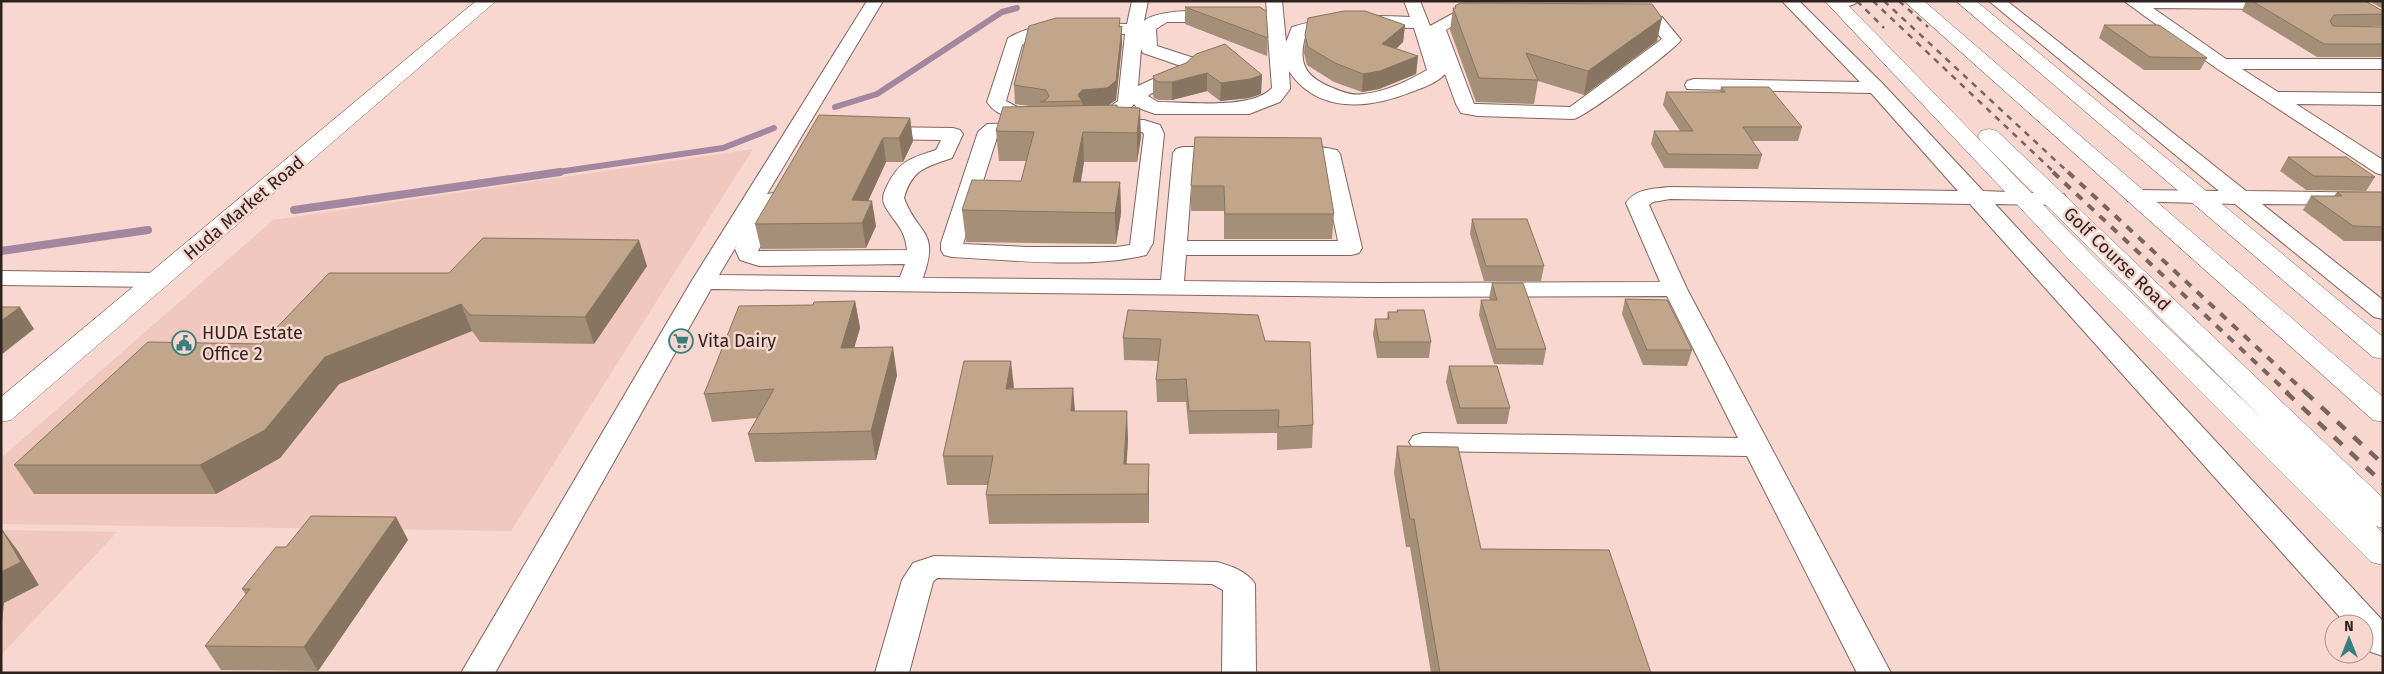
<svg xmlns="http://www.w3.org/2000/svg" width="2384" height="674" viewBox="0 0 2384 674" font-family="'Fira Sans',sans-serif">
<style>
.built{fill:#f0c8be}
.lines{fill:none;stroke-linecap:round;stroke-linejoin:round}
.stream-far1{stroke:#a3869f;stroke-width:6}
.stream{stroke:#a3869f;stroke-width:8}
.street-casing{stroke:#81655f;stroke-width:2}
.secondary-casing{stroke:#81655f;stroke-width:1}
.street{fill:#fff;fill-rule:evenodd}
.secondary{fill:#fff;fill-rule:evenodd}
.rail-far2{stroke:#786560;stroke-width:2.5;stroke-dasharray:6 6;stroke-linecap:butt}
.rail-far1{stroke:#786560;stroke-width:4;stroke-dasharray:8 8;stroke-linecap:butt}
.rail{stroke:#786560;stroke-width:4.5;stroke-dasharray:11 11;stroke-linecap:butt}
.wall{fill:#a68f78}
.shaded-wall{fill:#877461}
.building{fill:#c1a68b;stroke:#877461}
.labels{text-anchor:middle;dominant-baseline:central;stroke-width:5;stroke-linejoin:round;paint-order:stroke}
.street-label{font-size:18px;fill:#2f2320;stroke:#f7d7cf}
.poi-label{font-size:18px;fill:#2f2320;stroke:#f7d7cf;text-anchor:start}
</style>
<rect width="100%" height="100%" fill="#f7d7cf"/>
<g class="built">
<path d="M753 149 511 531 1 524V458L273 220Z"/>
<path d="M1 530 117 532 1 655Z"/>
</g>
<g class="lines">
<g class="stream-far1">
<path d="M835 107 877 94 1002 12 1017 8"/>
<path d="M551 173 723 148 774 128"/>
</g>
<g class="stream">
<path d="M294 210 560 172"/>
<path d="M1 251 148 230"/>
</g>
<g class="street-casing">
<g id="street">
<path d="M867 1H883L767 194 774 193 782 194 785 199 758 251 907 250C905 228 895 224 885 206 881 198 884 192 888 184 900 160 912 158 936 150L941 140 878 139 871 137 868 133 871 129 878 127 953 128 960 130 963 134 952 158C926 167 912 169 904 198 918 236 940 229 923 278L1161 280 1173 153 1176 149 1183 147H1228L1235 149 1238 153 1235 157 1193 159 1187 241H1338L1321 160 1283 157 1280 153 1283 149C1299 145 1321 146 1337 150L1340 154 1362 248 1359 253 1351 255H1186L1184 281 1375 283 1660 282 1626 203C1636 188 1654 189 1670 187L1958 191 1871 93 1687 89 1685 85 1687 81 1694 79 1860 82 1782 1H1799L1883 84 1983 191 2064 194 2067 199 2064 204 2056 205 1995 204 2383 621V656L2371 652 2364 644V624H2346L1970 204 1670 199 1653 202 1649 205 1687 289 1891 673H1857L1747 456 1423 451 1413 448 1409 442 1413 436 1423 433 1738 438 1667 296 1375 297 711 289 495 673H461L691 282ZM737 245 735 249 740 260 759 266 905 264 900 277 719 275Z"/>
<path d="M1132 1H1148L1144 21C1162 5 1241 12 1267 12L1266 1H1282L1286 42 1292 27C1331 15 1369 15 1410 17L1404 1H1420L1430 26 1454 13 1645 14 1662 17 1681 40C1672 52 1588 115 1574 119L1478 116 1461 113 1456 104 1445 74C1437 83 1422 88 1411 92 1369 109 1317 114 1289 71L1290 89 1280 102 1249 114H1155L1136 107 1134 104C1123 120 1102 122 1084 118L1081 114 1084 110 1108 108 1118 101 1125 34C1091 33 1052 27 1022 45L1006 101 1017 107 1043 110 1046 114 1043 118C1024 123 998 119 987 102L1008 38C1044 17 1087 23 1127 24ZM1167 22H1267L1272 88C1252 110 1187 102 1158 102L1148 96 1150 94 1185 79 1199 67 1194 58 1157 46 1156 29ZM1457 23 1645 24 1650 25 1662 39 1570 107 1478 104H1474L1446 30ZM1343 26 1414 28 1427 70C1408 81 1385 92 1363 94 1352 96 1342 92 1333 88 1305 77 1297 63 1306 34ZM1141 49 1143 53 1181 66 1138 86Z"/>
<path d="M1830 1H1858C1852 8 1836 8 1830 1Z"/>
<path d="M1989 1H2007L2246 191 2383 193V205L2262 204 2383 300V319L2374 317 2235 204 2128 201 2125 196 2128 191 2136 190 2219 191Z"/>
<path d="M2124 1H2284L2286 4 2284 7 2278 9 2153 8 2226 59H2383V69H2242L2278 92 2383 93V105L2296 104 2383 160V175L2376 173 2216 68Z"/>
<path d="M1144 120 1160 125 1164 134 1153 243 1146 255C1090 269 1011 260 952 257L944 255 941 250V243L978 132 987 124ZM1142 132 1144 134 1130 245 1117 247H1026L963 244 998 134Z"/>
<path d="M1 271 158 273 166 275 170 280 166 285 158 287 1 285Z"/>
<path d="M934 556 1217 562C1231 566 1247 571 1255 584L1256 673H1222L1223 590 1212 584 937 578 933 582 909 673H875L902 580 913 563Z"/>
</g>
</g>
<g class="secondary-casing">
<g id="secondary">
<path d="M476 1H496L11 420 1 422V397Z"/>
<path d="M1825 1H1844L2095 258 2265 421 1981 141 1978 136 1981 131 1989 129 1997 131 2383 498V528L2376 526 2383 533V565L2371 562 2077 268Z"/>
<path d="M1904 1H1924L2383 397V422L2373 420Z"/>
<path d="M1956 1H1976L2383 337V359L2373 357Z"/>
</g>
</g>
<use href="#street" class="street"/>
<use href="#secondary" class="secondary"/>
<g class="rail-far2">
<path d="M1857 1 1884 28"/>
<path d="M1873 1 2055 173"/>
<path d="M1884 1 2069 173"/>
<path d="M1899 1 1928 27"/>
</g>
<g class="rail-far1">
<path d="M2053 172 2288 393"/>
<path d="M2068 172 2306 393"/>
</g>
<g class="rail">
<path d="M2286 392 2383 483"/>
<path d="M2305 392 2383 464"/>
</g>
</g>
<g class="wall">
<path d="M2246 1H2365L2383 11V25L2382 26 2360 27H2383V57H2317L2242 11Z"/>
<path d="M2369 1H2383V9Z"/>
<path d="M1455 6 1657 41 1584 95 1538 81 1534 104 1476 102 1450 30 1453 8H1455Z"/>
<path d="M1185 7 1268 38 1267 56 1185 24Z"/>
<path d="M1405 25 1403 42 1396 49 1418 56 1416 74 1379 89 1362 92 1334 82 1307 65 1304 53 1305 35Z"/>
<path d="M2104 25 2207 58 2200 70H2144L2099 38Z"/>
<path d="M1120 26H1122V44L1116 100 1109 105 1117 107 1141 137 1137 162H1084L1081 182H1120L1121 213 1116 244 966 242 962 210 1021 181 1026 161H999L996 131 1030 106 1015 104 1014 85Z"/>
<path d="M1186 63 1262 75 1261 94 1249 98 1220 101 1207 91 1172 100H1159L1154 98 1153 95V76Z"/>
<path d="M1721 87 1802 127 1798 141H1752L1762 155 1758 169 1664 168 1651 144 1654 131H1680L1663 105 1666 92H1720Z"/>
<path d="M910 118 913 141 903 162H886L868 201 876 226 866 248 761 249 755 224Z"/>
<path d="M1195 137 1334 214 1332 239H1224V211H1191V186Z"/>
<path d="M2288 157 2375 177 2366 191 2306 190 2280 171Z"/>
<path d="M2337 192H2383V241H2344L2303 210 2311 196H2334Z"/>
<path d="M1472 219 1544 266 1541 281H1484L1470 234Z"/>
<path d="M647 266 594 344 480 342 472 331 339 384 280 458 216 494H34L14 465 261 344 449 273Z"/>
<path d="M1492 283 1546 349 1543 365 1494 364 1479 315 1481 300H1490L1489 298Z"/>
<path d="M1625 299 1692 350 1687 366 1643 365 1622 314Z"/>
<path d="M855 301 860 328 854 348 897 375 876 460 755 462 748 434 757 418 712 422 704 394Z"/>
<path d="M1397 310 1431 342 1429 358H1377L1373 334 1375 319H1387L1388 312H1397Z"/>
<path d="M1123 338 1265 341 1313 425 1312 448 1277 450V433L1189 434 1186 402H1157L1156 380 1158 361 1124 360Z"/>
<path d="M1449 366 1510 408 1507 424H1457L1446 382Z"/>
<path d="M1073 388 1075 411 1128 439 1126 464 1149 493V523L989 524 986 495 988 485H947L943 456 1014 389Z"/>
<path d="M1397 446 1481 549 1651 673H1431L1410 547H1406L1394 473Z"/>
<path d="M396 517 408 540 318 671 221 670 205 646 246 595 242 589 286 547Z"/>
</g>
<g class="shaded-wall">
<path d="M1662 18 1657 41 1584 95 1588 71Z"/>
<path d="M1405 25 1403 42 1381 62 1382 44Z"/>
<path d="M1122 26V44L1116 100 1107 106 1083 109 1082 101 1078 95Z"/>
<path d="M1418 56 1416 74 1379 89 1362 92 1363 74Z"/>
<path d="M1207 73V91L1172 100V82Z"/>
<path d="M1262 75 1261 94 1249 98 1220 101 1221 83Z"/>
<path d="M1140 108 1141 137 1137 162V133Z"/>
<path d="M910 118 913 141 903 162 899 138Z"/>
<path d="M1083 132 1084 162 1075 213 1073 182Z"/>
<path d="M883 138 886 162 858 223 852 200Z"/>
<path d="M1120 182 1121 213 1116 244 1115 213Z"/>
<path d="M872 201 876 226 866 248 862 223Z"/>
<path d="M639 240 647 266 594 344 585 317Z"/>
<path d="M855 301 860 328 846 376 841 348Z"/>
<path d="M461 304 472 331 339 384 280 458 216 494 200 465 325 357Z"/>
<path d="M20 307 34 329 1 355V321Z"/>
<path d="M893 347 897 375 876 460 871 431Z"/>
<path d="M1011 361 1014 388 1006 389Z"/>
<path d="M1073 388 1075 416 1071 411Z"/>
<path d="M1127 411 1128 439 1125 493 1124 464Z"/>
<path d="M1149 464V523L1148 494Z"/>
<path d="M396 517 408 540 318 671 304 647Z"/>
<path d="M1 528 18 551 39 585 4 603 2 622 1 623Z"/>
</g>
<g class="building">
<path d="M2252 1H2365L2383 11V14L2334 15 2330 21 2333 26 2383 27V44H2324Z"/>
<path d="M1460 3 1650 4H1652L1662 18 1588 71 1526 53 1538 80 1479 78 1453 8H1456L1455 6Z"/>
<path d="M1185 7H1260L1266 11 1268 38Z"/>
<path d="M1344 11H1365L1405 25 1382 44 1418 56 1380 71 1363 74 1335 63 1308 47 1305 35 1308 18Z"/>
<path d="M1056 18H1120L1119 27 1122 26 1116 81 1107 88 1082 90 1078 95 1082 101 1040 102 1046 100 1049 96 1046 90 1014 85 1029 26Z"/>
<path d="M2104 25H2159L2207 58 2150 57Z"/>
<path d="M1225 44 1262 75 1250 79 1221 83 1207 73 1172 82H1158L1154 79 1153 76 1186 63 1196 54Z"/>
<path d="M1721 87H1769L1802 127H1743L1762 155 1668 154 1654 131H1693L1666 92H1725Z"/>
<path d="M1117 105V107L1140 108 1137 133 1083 132 1073 182H1120L1115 213 962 210 972 180 1021 181 1034 132 996 131 1003 107Z"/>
<path d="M819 115 910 118 899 138H883L852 200 872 201 862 223 755 224Z"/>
<path d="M1195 137 1321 138 1334 214H1225L1224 186H1191Z"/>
<path d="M2288 157H2346L2375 177 2314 176Z"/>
<path d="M2337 192H2383V227L2353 226 2311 196H2342Z"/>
<path d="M1472 219H1527L1544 266H1486Z"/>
<path d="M483 238 639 240 585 317 470 315 461 304 325 357 265 430 200 465H14L148 342 261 344 329 273H449Z"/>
<path d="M1492 283H1523L1546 349H1496L1481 300H1497Z"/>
<path d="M1625 299 1667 300 1692 350H1647Z"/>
<path d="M855 301 841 348 893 347 871 431 748 434 774 389 704 394 739 306 813 305 814 302Z"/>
<path d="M1 307H20L1 321Z"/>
<path d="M1128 310 1258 315 1265 341 1310 342 1313 425 1278 427 1279 410 1189 411 1186 379 1156 380 1161 339 1123 338Z"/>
<path d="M1397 310H1424L1431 342H1379L1375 319H1389L1388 312H1398Z"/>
<path d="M964 361H1011L1006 389 1073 388 1071 411H1127L1124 464H1149L1148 494 986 495 993 456H943Z"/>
<path d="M1449 366H1497L1510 408H1460Z"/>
<path d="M1397 446 1458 447 1481 549 1609 550 1651 673H1440L1414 519H1410Z"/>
<path d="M311 516 396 517 304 647 205 646 250 589H242L276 547H286Z"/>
<path d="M1 528 21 562 1 572Z"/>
</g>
<defs>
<g id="supermarket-ring" transform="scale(1.25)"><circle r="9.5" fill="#f7d7cf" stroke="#377f7e" stroke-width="1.5"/><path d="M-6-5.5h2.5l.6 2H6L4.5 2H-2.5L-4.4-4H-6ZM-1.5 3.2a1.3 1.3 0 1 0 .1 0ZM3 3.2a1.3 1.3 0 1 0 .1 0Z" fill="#377f7e"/></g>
<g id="civic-ring" transform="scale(1.25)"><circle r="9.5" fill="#f7d7cf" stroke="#377f7e" stroke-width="1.5"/><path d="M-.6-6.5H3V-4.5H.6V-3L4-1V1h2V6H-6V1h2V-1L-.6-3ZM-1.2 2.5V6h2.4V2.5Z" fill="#377f7e"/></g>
</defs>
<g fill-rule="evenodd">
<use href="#supermarket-ring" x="681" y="341"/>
<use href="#civic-ring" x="184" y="343"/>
</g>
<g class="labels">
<g class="street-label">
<text transform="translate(244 208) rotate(-40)">Huda Market Road</text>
<text transform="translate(2117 259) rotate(44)">Golf Course Road</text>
</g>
<g class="poi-label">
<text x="202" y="333">HUDA Estate<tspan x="202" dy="21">Office 2</tspan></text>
<text x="698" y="341">Vita Dairy</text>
</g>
</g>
<rect width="2384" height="674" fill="none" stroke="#2f2320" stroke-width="5"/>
<g transform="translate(2349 639)"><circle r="24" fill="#f7d7cf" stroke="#a78f89"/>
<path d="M0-4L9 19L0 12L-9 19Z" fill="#377f7e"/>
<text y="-8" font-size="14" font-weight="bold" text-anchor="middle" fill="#2f2320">N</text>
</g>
</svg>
